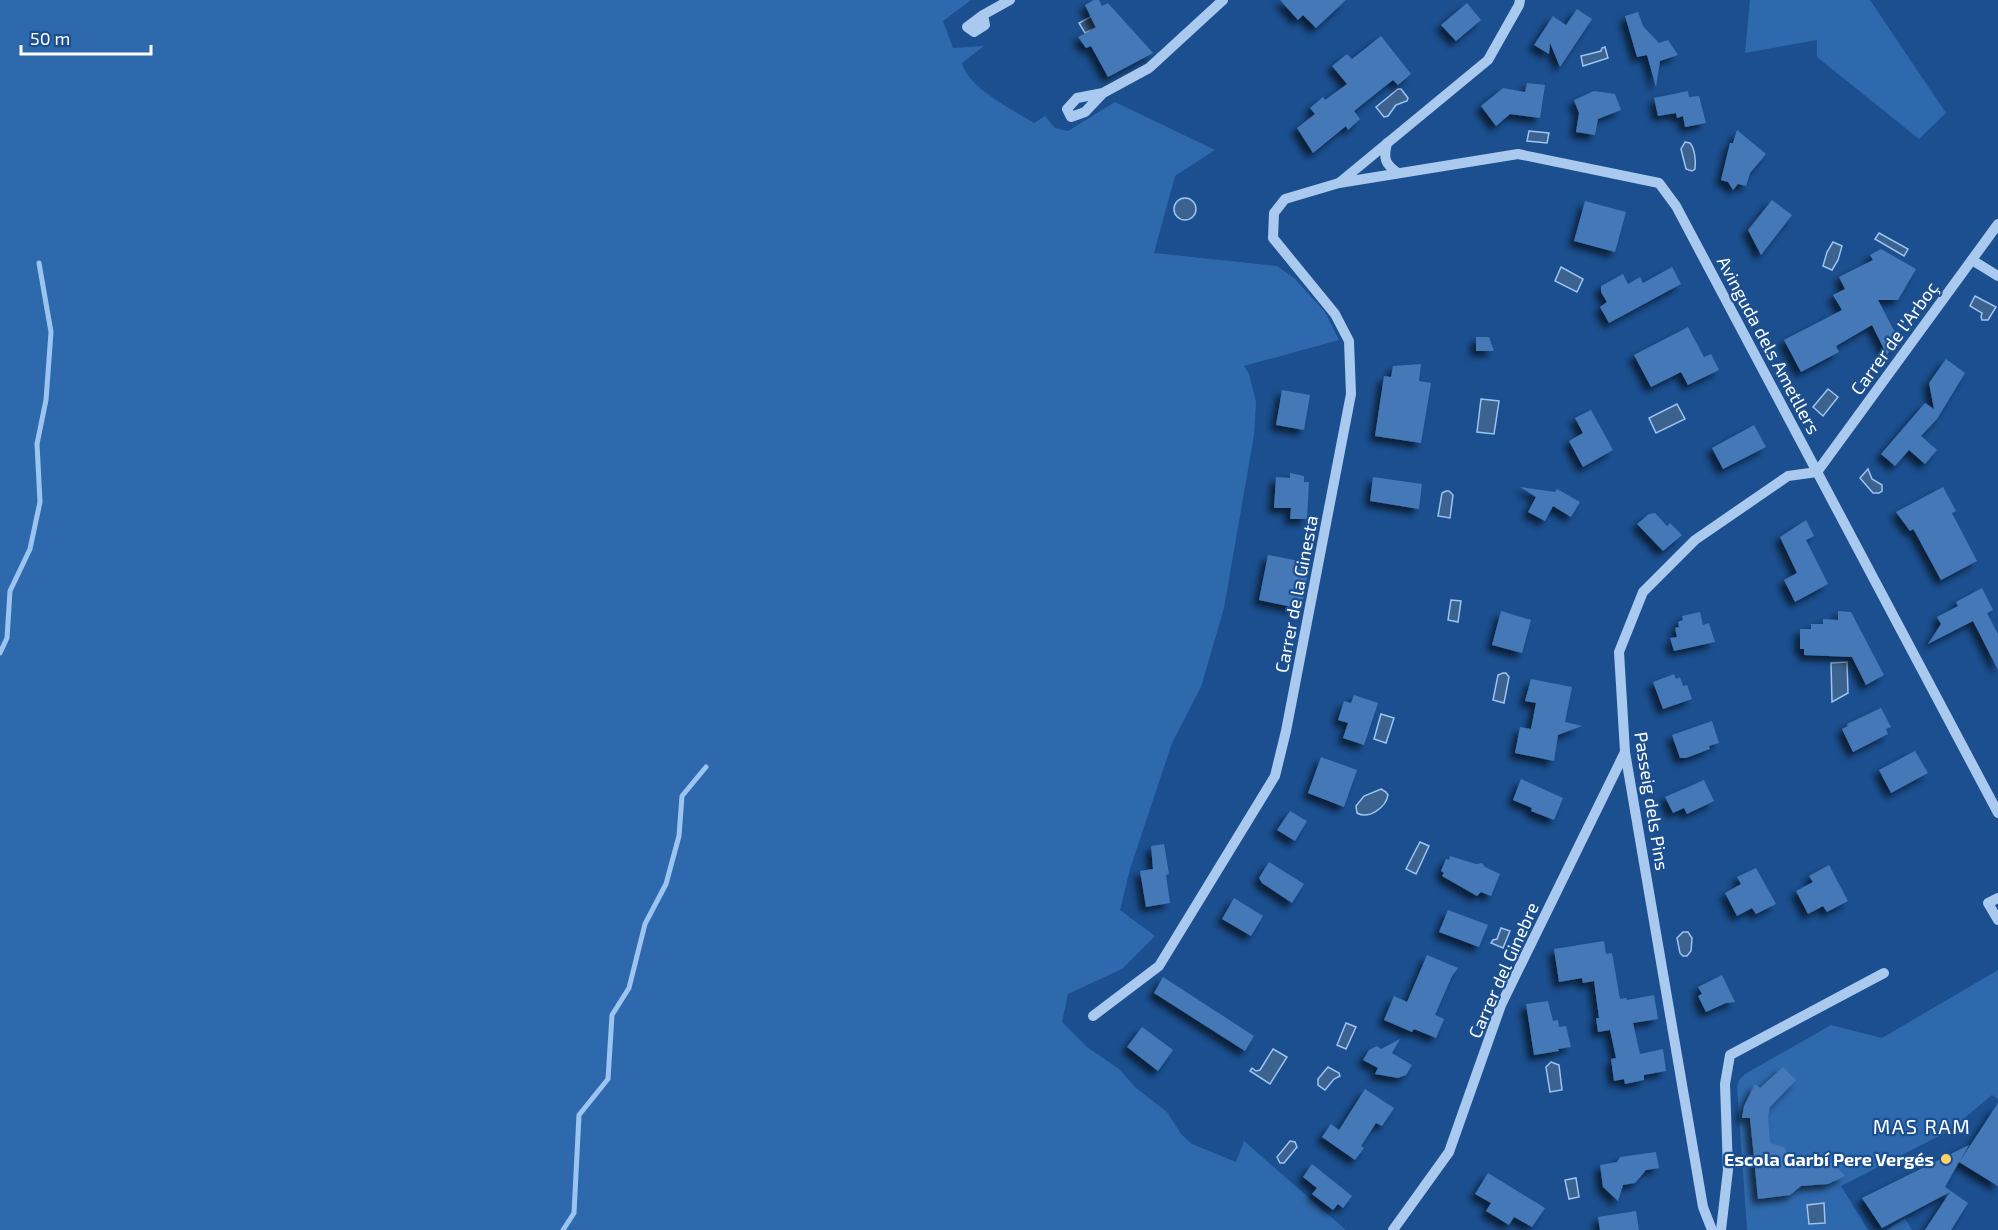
<svg xmlns="http://www.w3.org/2000/svg" width="1998" height="1230" viewBox="0 0 1998 1230" font-family="'Exo 2',sans-serif">
<style>
.green{fill:#2e69ad}
.water{fill:#3c6290;stroke:#9cc4f0;stroke-width:1.5}
.lines{fill:none;stroke-linecap:round;stroke-linejoin:round}
.stream{stroke:#9cc4f0;stroke-width:5}
.building{fill:#4478b7;filter:url(#shadow)}
.minor{stroke:#a9c9ee;stroke-width:10}
.poi-dot{fill:#ffd166;stroke:#1b4f8f;stroke-width:2}
.labels{text-anchor:middle;dominant-baseline:central;stroke-width:4.5;stroke-linejoin:round;paint-order:stroke}
.street-label{font-size:18px;fill:#fff;stroke:#1b4f8f}
.poi-label{font-size:18px;font-weight:bold;fill:#fff;stroke:#1b4f8f;text-anchor:end}
.neighbourhood-label{font-size:20px;letter-spacing:1.5px;fill:#fff;stroke:#1b4f8f}
</style>
<defs>
<filter id="shadow"><feDropShadow dx="-5.5" dy="5.5" stdDeviation="3" flood-color="#0009"/></filter>
</defs>
<rect width="100%" height="100%" fill="#1b4f8f"/>
<g class="green">
<path d="M0 0H971L943 21 953 48 984 46 962 63C968 88 1012 109 1034 123L1045 116 1055 128 1068 131 1115 102 1215 150 1175 176 1154 253 1277 266 1295 279 1325 312 1339 340 1244 366 1249 374 1256 402 1254 435 1224 608 1201 687 1172 743 1130 869 1120 910 1155 936 1122 969 1068 994 1062 1022 1087 1047 1119 1069 1135 1087 1167 1112 1181 1134 1192 1144 1236 1162 1244 1141 1346 1230H0Z"/>
<path d="M1750 0H1870L1946 113 1919 139 1817 57V40L1745 53Z"/>
<path d="M1998 970V1099L1992 1095 1949 1131 1841 1186 1868 1230H1747L1737 1086 1739 1080 1745 1074 1831 1025 1882 1038Z"/>
<path d="M1905 1218 1912 1230H1887Z"/>
</g>
<g class="water">
<path d="M1103 10 1109 21 1085 33 1079 23Z"/>
<path d="M1605 47 1608 58 1583 66 1581 56 1601 51 1602 48Z"/>
<path d="M1398 89H1401L1408 98 1407 101 1396 105 1388 116 1384 117 1376 107Z"/>
<path d="M1529 131 1549 133 1547 143 1527 141Z"/>
<path d="M1685 142 1690 143C1695 149 1696 161 1695 169L1692 171 1686 169 1681 149Z"/>
<circle cx="1185" cy="209" r="11"/>
<path d="M1879 233 1908 249 1904 256 1875 239Z"/>
<path d="M1833 242 1842 246 1838 260 1832 270 1823 266 1827 252Z"/>
<path d="M1561 267 1583 279 1577 292 1555 281Z"/>
<path d="M1975 296 1996 307 1988 320H1982L1981 317 1982 313 1970 306Z"/>
<path d="M1828 389 1838 397 1823 416 1813 407Z"/>
<path d="M1481 399 1499 401 1494 434 1477 432Z"/>
<path d="M1677 404 1685 419 1656 433 1649 418Z"/>
<path d="M1868 469 1872 479 1882 485V491L1879 493H1873L1860 478Z"/>
<path d="M1446 491H1449L1453 495 1450 518 1438 516 1442 493Z"/>
<path d="M1451 600 1461 601 1458 622 1448 620Z"/>
<path d="M1847 662 1848 693 1832 702 1831 663Z"/>
<path d="M1503 673H1506L1509 677 1504 703 1493 700 1498 675Z"/>
<path d="M1381 714 1394 718 1386 743 1374 739Z"/>
<path d="M1381 789 1386 792 1388 795C1386 807 1369 820 1357 813L1356 806 1364 796Z"/>
<path d="M1420 842 1429 846 1416 874 1406 869Z"/>
<path d="M1501 928 1510 931 1503 948 1491 943 1493 940 1497 939Z"/>
<path d="M1683 932H1688L1692 938 1691 951 1687 956H1683L1680 953 1677 938Z"/>
<path d="M1346 1023 1356 1027 1346 1049 1337 1045Z"/>
<path d="M1273 1049 1287 1057 1270 1084 1250 1071 1252 1068 1256 1071 1260 1070Z"/>
<path d="M1551 1062 1559 1065 1562 1090 1550 1092 1546 1067Z"/>
<path d="M1328 1067 1339 1073 1340 1076 1334 1079 1325 1090 1318 1085V1079Z"/>
<path d="M1290 1141 1295 1142 1297 1147 1284 1163H1280L1277 1157Z"/>
<path d="M1576 1178 1579 1197 1569 1199 1565 1180Z"/>
<path d="M1824 1203 1825 1223 1809 1224 1807 1205Z"/>
</g>
<g class="lines">
<g class="stream">
<path d="M0 653 7 638 10 591 30 549 40 502 37 444 46 400 51 332 39 263"/>
<path d="M563 1230 574 1213 579 1115 608 1079 612 1015 629 988 645 924 666 884 679 836 682 796 706 767"/>
</g>
</g>
<g class="building">
<path d="M1094 0H1099L1102 6 1108 3 1153 53 1108 77 1091 46 1086 48 1078 37 1096 28 1085 5Z"/>
<path d="M1280 0H1346L1316 28 1303 15 1298 20Z"/>
<path d="M1467 3 1481 20 1456 41 1441 25Z"/>
<path d="M1577 9 1592 19 1560 67 1550 43 1549 54 1534 45 1553 16H1554V17L1566 25Z"/>
<path d="M1638 12 1643 26 1659 43 1668 40 1678 55 1660 61 1656 87 1647 55 1637 57 1625 16Z"/>
<path d="M1381 36 1411 74 1398 85 1393 80 1354 111 1360 119 1348 130 1346 126 1313 153 1297 128 1315 114 1310 108 1323 97 1325 100 1347 84 1332 66 1347 54 1352 59Z"/>
<path d="M1527 83 1545 85 1540 118 1510 114 1496 126 1481 106 1503 88 1525 92Z"/>
<path d="M1594 91 1615 94 1621 110 1598 119 1595 135 1576 132 1579 113 1574 100Z"/>
<path d="M1688 91 1689 97 1699 96 1706 123 1685 127 1683 116 1677 118 1676 113 1658 116 1654 98Z"/>
<path d="M1737 130 1766 154 1750 173 1746 186 1738 184 1733 190 1728 182 1721 180 1730 143H1733Z"/>
<path d="M1772 200 1792 215 1761 255 1748 230Z"/>
<path d="M1585 201 1626 212 1615 252 1574 241Z"/>
<path d="M1881 249 1916 269 1898 300H1878L1898 338 1887 355 1872 325 1836 346 1839 352 1801 372 1784 340 1842 310 1833 295 1845 289 1839 277 1873 260 1870 255Z"/>
<path d="M1672 267 1681 284 1609 323 1600 307 1607 302 1601 292V286L1623 274 1628 284 1640 277 1643 283Z"/>
<path d="M1688 327 1704 357 1711 354 1719 370 1688 385 1681 372 1651 387 1634 355Z"/>
<path d="M1476 337H1489L1494 351H1476Z"/>
<path d="M1946 359 1965 373 1937 419 1921 436 1937 450 1925 464 1909 450 1895 466 1881 454 1925 403 1934 409 1929 383Z"/>
<path d="M1421 364 1419 381 1431 383 1421 443 1375 436 1384 376 1391 377 1393 366Z"/>
<path d="M1282 390 1310 395 1304 430 1276 425Z"/>
<path d="M1591 410 1613 450 1583 467 1569 441 1583 433 1575 418Z"/>
<path d="M1754 425 1766 447 1723 469 1712 448Z"/>
<path d="M1290 473 1304 476V482H1309L1307 519H1290L1291 508H1274L1276 477 1290 478Z"/>
<path d="M1373 477 1422 484 1419 509 1370 501Z"/>
<path d="M1520 487 1555 492 1557 489 1580 502 1571 517 1553 506 1545 521 1528 512 1536 497Z"/>
<path d="M1943 487 1956 511 1952 513 1977 561 1941 580 1915 532 1913 529 1910 531 1896 512Z"/>
<path d="M1655 513 1667 526 1670 523 1682 535 1663 551 1637 524 1649 514Z"/>
<path d="M1806 520 1814 536 1806 540 1828 584 1795 602 1784 580 1797 573 1780 537Z"/>
<path d="M1268 555 1310 563 1301 609 1259 600Z"/>
<path d="M1982 588 1993 610 1987 613 1998 634V670L1973 621 1928 644 1941 624 1937 617 1958 606 1956 602Z"/>
<path d="M1501 611 1531 620 1522 653 1492 645Z"/>
<path d="M1838 611 1851 612 1884 675 1866 685 1852 657 1804 655V649H1800V629H1811V624H1823V619L1838 620Z"/>
<path d="M1700 612 1703 625 1709 623 1715 642 1674 651 1670 638 1677 637 1675 628 1679 627 1678 622 1683 620 1682 616Z"/>
<path d="M1674 674 1676 679 1680 677 1683 686 1687 685 1692 699 1663 709 1653 682Z"/>
<path d="M1531 679 1572 687 1565 722 1582 726 1558 735 1554 761 1515 753 1520 727 1531 729 1536 703 1525 701Z"/>
<path d="M1354 695 1378 703 1364 745 1343 738 1348 723 1338 720 1344 701 1351 703Z"/>
<path d="M1881 708 1891 727 1886 729 1888 734 1853 752 1842 729 1848 726 1847 724Z"/>
<path d="M1712 721 1719 743 1709 746 1710 749 1686 758H1680L1672 735Z"/>
<path d="M1915 751 1928 773 1891 793 1879 770Z"/>
<path d="M1321 757 1357 770 1344 807 1308 793Z"/>
<path d="M1521 779 1563 798 1554 820 1531 811 1532 808 1513 800Z"/>
<path d="M1704 780 1714 801 1687 814 1684 808 1673 813 1665 797Z"/>
<path d="M1290 811 1307 821 1295 841 1277 830Z"/>
<path d="M1164 844 1169 874 1166 875 1170 903 1146 907 1140 871 1153 869 1151 846Z"/>
<path d="M1450 856 1476 864 1482 863 1485 867 1500 874 1491 896 1481 892 1477 896 1442 876 1444 873 1441 871 1446 859 1449 860Z"/>
<path d="M1269 862 1304 884 1292 903 1262 883 1259 878Z"/>
<path d="M1829 865 1848 901 1827 912 1823 906 1808 914 1796 891 1813 882 1809 876Z"/>
<path d="M1756 868 1776 904 1756 914 1752 908 1737 916 1725 893 1741 884 1737 877Z"/>
<path d="M1234 898 1263 916 1251 936 1222 919Z"/>
<path d="M1448 910 1488 925 1479 947 1439 932Z"/>
<path d="M1604 941 1606 954 1612 953 1620 999 1626 998 1627 1000 1654 995 1658 1019 1633 1023 1640 1054 1663 1049 1666 1071 1644 1075V1080L1625 1084 1624 1079 1614 1081 1611 1059 1616 1058 1610 1030 1598 1032 1596 1018H1599L1594 981 1583 983 1582 978 1559 982 1554 949Z"/>
<path d="M1427 955 1458 968 1452 976 1435 1015 1444 1019 1436 1038 1414 1029 1412 1032 1384 1020 1394 996 1407 1002Z"/>
<path d="M1722 975 1735 1002 1726 1003 1706 1012 1698 996 1702 994 1698 987Z"/>
<path d="M1163 977 1254 1036 1245 1051 1154 993Z"/>
<path d="M1548 1001 1553 1021 1558 1020 1559 1027 1566 1026 1571 1047 1558 1049 1559 1051 1534 1055 1526 1004Z"/>
<path d="M1142 1027 1173 1050 1158 1071 1127 1047Z"/>
<path d="M1400 1039 1392 1053 1412 1065 1406 1075 1398 1078 1375 1074 1378 1068 1363 1060 1369 1050 1377 1046 1381 1049Z"/>
<path d="M1783 1067 1796 1080 1770 1107 1768 1116 1770 1143 1784 1147 1787 1153 1788 1167 1833 1163 1845 1176 1828 1184 1801 1186 1790 1195 1758 1199 1750 1118H1742L1744 1106 1755 1084 1760 1088Z"/>
<path d="M1365 1089 1394 1108 1382 1126 1376 1123 1361 1146 1364 1148 1355 1160 1322 1137 1331 1124 1339 1130Z"/>
<path d="M1998 1103V1186L1959 1162 1945 1187 1968 1203 1951 1230H1925L1950 1192 1882 1228 1862 1198 1969 1145 1960 1161Z"/>
<path d="M1656 1152 1659 1168 1646 1170 1635 1183 1623 1185 1618 1201 1603 1187 1600 1165 1617 1162 1620 1157Z"/>
<path d="M1312 1164 1352 1196 1343 1208 1338 1204 1333 1210 1312 1194 1317 1188 1303 1177Z"/>
<path d="M1488 1173 1545 1208 1532 1227 1514 1217 1509 1225 1486 1211 1491 1203 1475 1194Z"/>
<path d="M1636 1211 1639 1230H1600L1598 1217Z"/>
</g>
<g class="lines">
<g class="minor">
<path d="M983 15 985 25 974 32 967 27 983 15 1010 0"/>
<path d="M1103 93 1085 112 1071 117 1067 109 1077 98 1103 93 1149 68 1223 0"/>
<path d="M1387 143C1383 159 1385 164 1398 173"/>
<path d="M1339 183 1488 60 1519 5 1520 0"/>
<path d="M1972 260 1998 276"/>
<path d="M1998 898 1988 903 1998 920"/>
<path d="M1093 1016 1159 966 1275 776 1286 731 1351 394 1349 341 1335 314 1273 238 1274 213 1285 199 1339 183 1518 154 1659 183 1676 206 1998 813"/>
<path d="M1393 1230 1449 1152 1501 1005 1625 752"/>
<path d="M1712 1230 1703 1207 1625 752 1619 652 1643 592 1695 540 1788 476 1817 472 1998 224"/>
<path d="M1721 1230 1728 1170 1725 1084 1730 1055 1884 973"/>
</g>
</g>
<circle class="poi-dot" cx="1946" cy="1159" r="6"/>
<g class="labels">
<g class="street-label">
<text transform="translate(1894 338) rotate(-54)">Carrer de l'Arboç</text>
<text transform="translate(1769 345) rotate(62)">Avinguda dels Ametllers</text>
<text transform="translate(1296 594) rotate(-79)">Carrer de la Ginesta</text>
<text transform="translate(1652 801) rotate(81)">Passeig dels Pins</text>
<text transform="translate(1503 970) rotate(-66)">Carrer del Ginebre</text>
</g>
<g class="poi-label">
<text x="1934" y="1159">Escola Garbí Pere Vergés</text>
</g>
<g class="neighbourhood-label">
<text x="1922" y="1126">MAS RAM</text>
</g>
</g>
<path d="M21 45v9h130v-9" fill="none" stroke="#ffffff" stroke-width="3"/>
<text x="30" y="45" font-size="18" fill="#ffffff" stroke="#1b4f8f" stroke-width="4.5" paint-order="stroke">50 m</text>
</svg>
